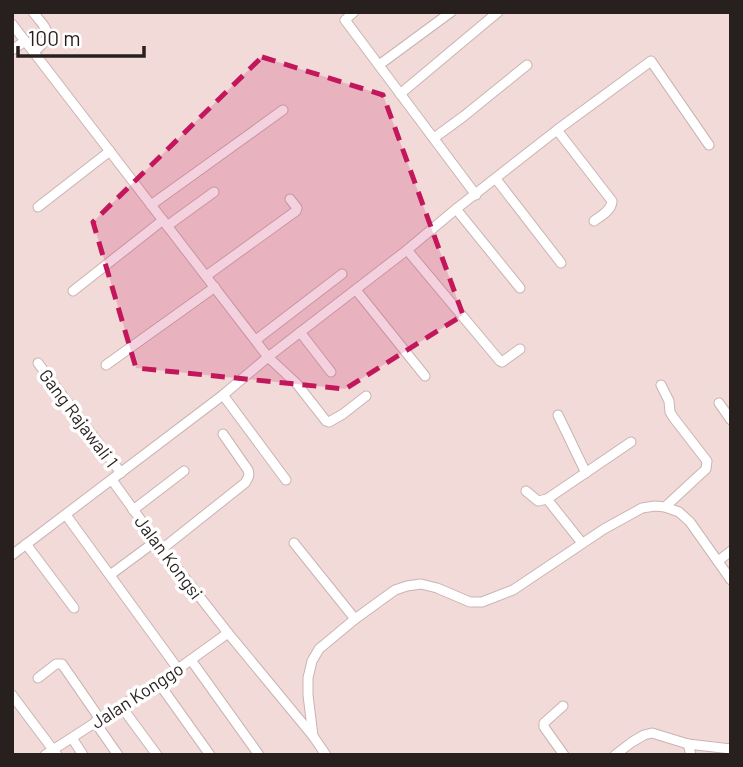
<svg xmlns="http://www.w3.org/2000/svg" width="743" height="767" viewBox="0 0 743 767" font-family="Barlow,sans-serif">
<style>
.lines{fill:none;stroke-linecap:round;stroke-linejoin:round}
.minor-casing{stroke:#cbb3b3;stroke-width:11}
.minor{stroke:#fff;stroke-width:9}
.marked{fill:#c2185b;fill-opacity:0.2;stroke:#c2185b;stroke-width:5;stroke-dasharray:14 9;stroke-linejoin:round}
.labels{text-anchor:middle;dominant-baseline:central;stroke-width:7;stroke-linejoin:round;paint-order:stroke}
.street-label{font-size:18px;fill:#281f1f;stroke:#fff}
</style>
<rect width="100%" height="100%" fill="#f2dad9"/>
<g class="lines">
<g class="minor-casing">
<g id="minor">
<path d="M33 12C49 33 55 33 34 52"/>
<path d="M354 12 345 20 476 195"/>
<path d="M12 24 268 357 297 384 326 421 329 422 343 414 366 396"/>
<path d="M12 50 25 41"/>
<path d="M379 65 451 12"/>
<path d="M400 94 498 12"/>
<path d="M557 130 612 201C612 210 601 216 594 221"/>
<path d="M434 138 464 116 527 65"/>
<path d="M496 179 561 263"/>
<path d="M151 205 283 110"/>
<path d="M38 207 110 151"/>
<path d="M456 209 520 288"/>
<path d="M167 226 214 192"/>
<path d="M407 250 500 361 502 362 520 349"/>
<path d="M206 276 296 211 297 208 290 199"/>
<path d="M356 290 425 376"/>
<path d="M73 291 163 220"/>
<path d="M300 332 331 372"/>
<path d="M256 340 342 274"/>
<path d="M38 363 121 473"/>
<path d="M106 365 215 287"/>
<path d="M661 385 669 401 670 412 673 417 707 461 706 469 665 507"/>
<path d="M223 395 286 480"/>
<path d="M719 403 731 420"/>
<path d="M558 415 586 473"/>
<path d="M112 480 156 541 228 633 313 736 326 755"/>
<path d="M526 491 538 501 547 499 631 442"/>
<path d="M547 499 582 543"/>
<path d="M133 510 184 471"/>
<path d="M66 515 178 669"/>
<path d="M294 543 355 619"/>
<path d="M26 544 74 608"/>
<path d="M162 549 245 483C248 478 250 476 248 470L223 434"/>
<path d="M12 555 223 395 268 357 407 250 456 209 557 130 651 61 709 145"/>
<path d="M718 561 731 551"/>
<path d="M110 575 156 541"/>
<path d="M191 660 259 755"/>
<path d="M38 678 56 664H62L100 719"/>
<path d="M158 682 210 755"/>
<path d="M12 695 57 755"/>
<path d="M121 706 157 755"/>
<path d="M563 706 544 723V727L564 755"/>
<path d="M95 722 118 755"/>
<path d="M313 736 308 695V678L312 661 319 649 355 619 395 590 407 586 421 584 437 588 470 602H482L513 590 604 529 642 508 655 506 665 507 679 512 690 522 731 580"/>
<path d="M72 738 83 755"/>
<path d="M688 744 691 755"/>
<path d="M45 755 178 669 228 633"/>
<path d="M615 755 632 742 644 735 652 733 688 744 731 749"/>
</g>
</g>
<use href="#minor" class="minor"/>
</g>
<path class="marked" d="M262 57 383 95 463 315 345 389 136 368 93 222Z"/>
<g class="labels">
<g class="street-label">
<text transform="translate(79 418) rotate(53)">Gang Rajawali 1</text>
<text transform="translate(169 557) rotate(53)">Jalan Kongsi</text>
<text transform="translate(137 695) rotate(-33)">Jalan Konggo</text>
</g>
</g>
<rect width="743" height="767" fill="none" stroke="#281f1f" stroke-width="28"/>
<path d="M18 46v10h126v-10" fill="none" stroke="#281f1f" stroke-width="3.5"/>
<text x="28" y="46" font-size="21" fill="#281f1f" stroke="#ffffff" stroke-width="5" paint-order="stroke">100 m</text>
</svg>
